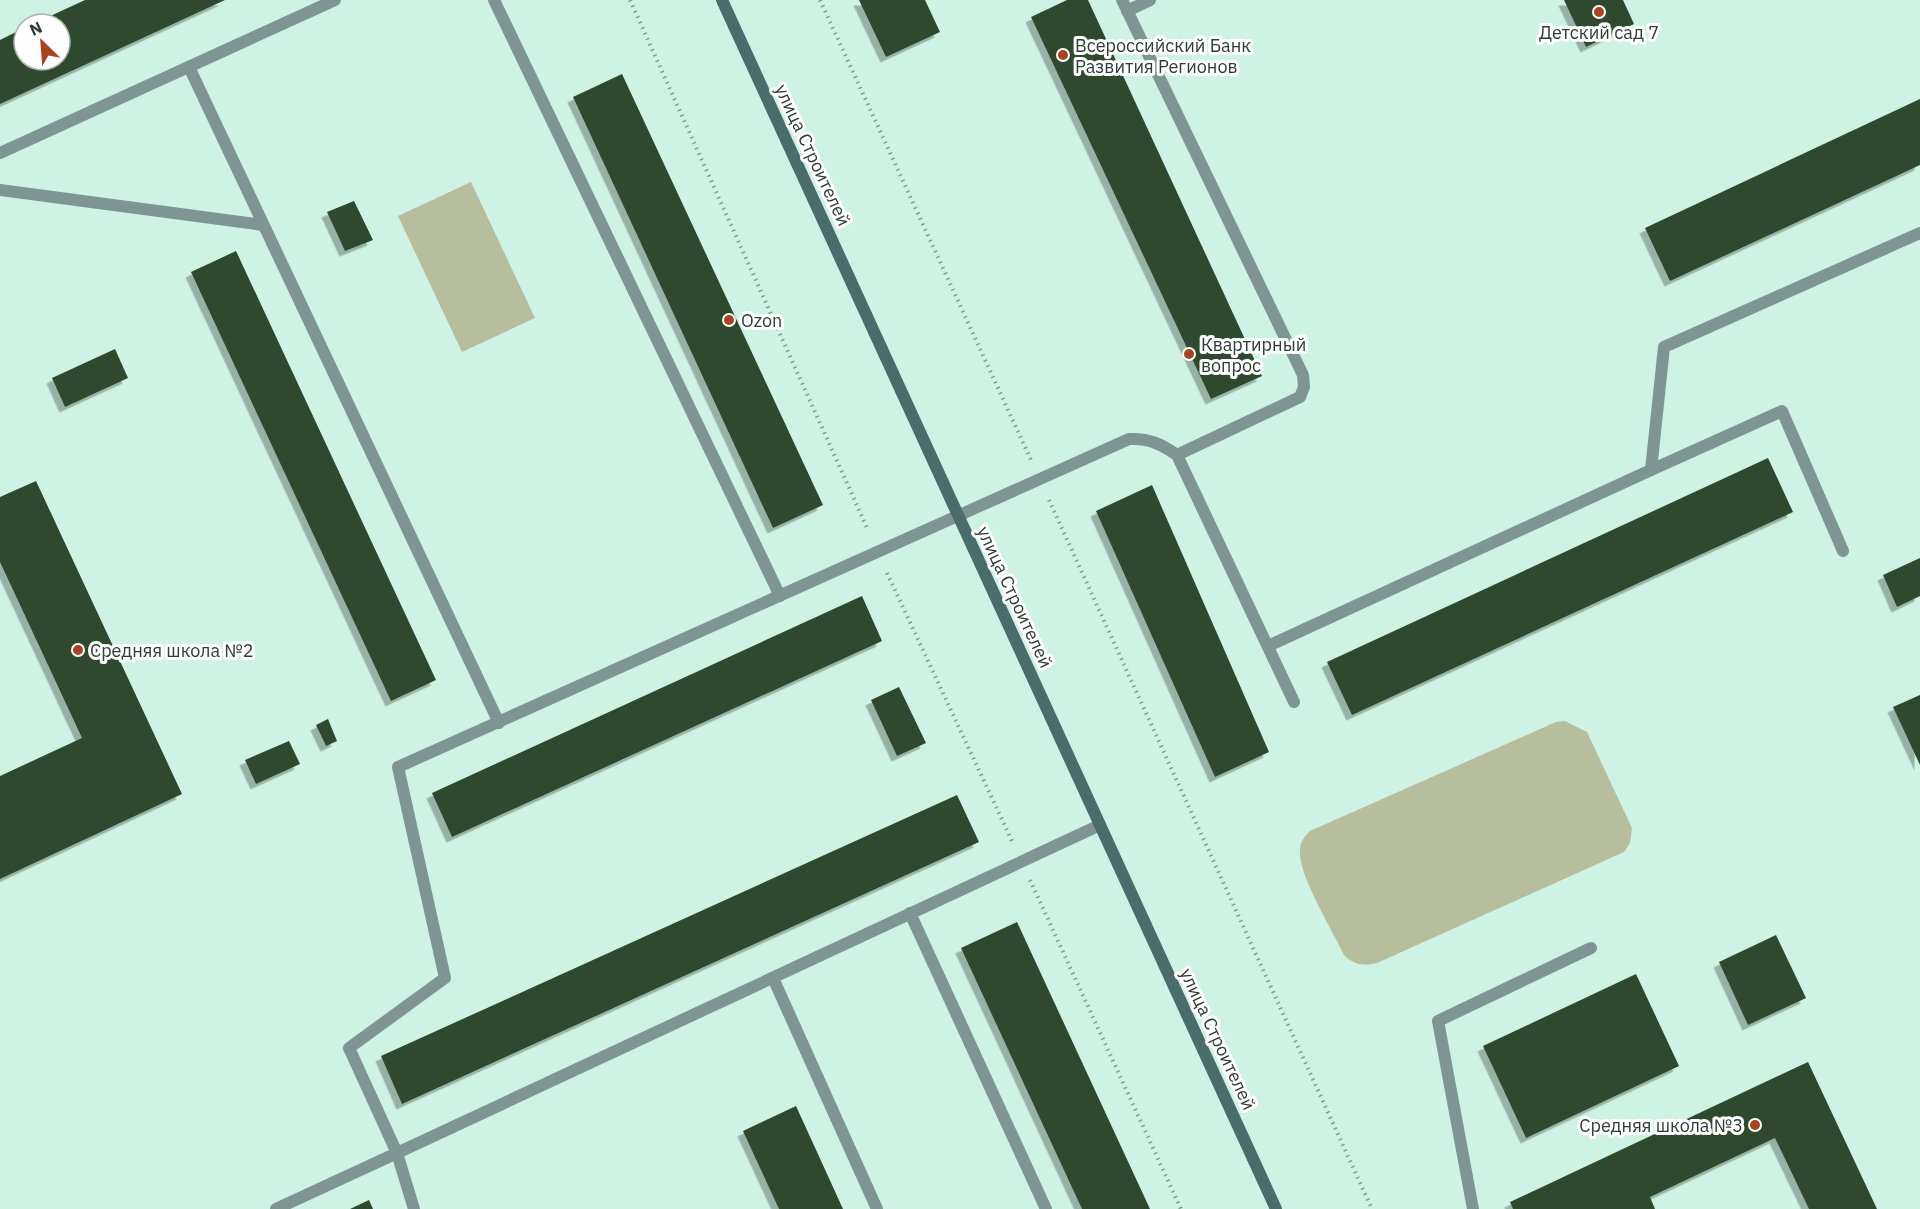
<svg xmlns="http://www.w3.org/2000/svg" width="1920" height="1209" viewBox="0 0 1920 1209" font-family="'IBM Plex Sans',sans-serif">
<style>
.green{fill:#b7be9d}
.building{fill:#2e492d;filter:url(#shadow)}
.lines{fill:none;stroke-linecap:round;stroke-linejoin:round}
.path{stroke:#849d93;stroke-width:4;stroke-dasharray:1.5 4.5;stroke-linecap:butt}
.lane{stroke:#7e9594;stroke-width:12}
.secondary{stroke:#4a6d6c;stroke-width:12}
.poi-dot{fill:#aa431f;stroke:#fff;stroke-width:2}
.labels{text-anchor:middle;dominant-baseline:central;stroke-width:6;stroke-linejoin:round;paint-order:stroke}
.poi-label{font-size:18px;fill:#2e3c36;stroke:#fff;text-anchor:start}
.street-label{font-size:18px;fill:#2e3c36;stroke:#fff}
</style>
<defs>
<filter id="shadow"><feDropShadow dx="-5.5" dy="5.5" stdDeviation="0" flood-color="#0004"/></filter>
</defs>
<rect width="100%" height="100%" fill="#cef2e4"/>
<g class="green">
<path d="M471 182 535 318 462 352 398 216Z"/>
<path d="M1565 721 1587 732 1632 828 1630 843 1624 852 1377 963C1363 966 1354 965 1344 955 1333 931 1298 875 1300 851 1300 842 1304 837 1310 831L1556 722Z"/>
</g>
<g class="building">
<path d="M85 0H225L0 104V40L24 28V60H60V24H33Z"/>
<path d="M859 0H925L940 32 886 57Z"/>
<path d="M1067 0H1088L1262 376 1211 399 1031 17Z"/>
<path d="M1564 0H1623L1634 24 1586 47Z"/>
<path d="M622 74 823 505 773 528 573 97Z"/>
<path d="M1920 99V165L1670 281 1645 228Z"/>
<path d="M354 201 373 240 345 251 327 212Z"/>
<path d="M236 251 436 680 391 701 191 272Z"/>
<path d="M115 349 128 378 65 407 52 378Z"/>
<path d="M1768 458 1793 512 1352 715 1327 662Z"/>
<path d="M36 481 182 794 0 879V776L82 738 0 562V497Z"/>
<path d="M1152 485 1269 752 1215 777 1096 511Z"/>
<path d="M1920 558V596L1897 607 1883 575Z"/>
<path d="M862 596 882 641 452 837 432 793Z"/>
<path d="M899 687 926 743 897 756 871 700Z"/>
<path d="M1920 695V765L1893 707Z"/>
<path d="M328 719 337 741 326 746 316 725Z"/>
<path d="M289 741 300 764 256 784 245 760Z"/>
<path d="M957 795 979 842 402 1104 381 1056Z"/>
<path d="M1017 922 1150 1209H1082L961 948Z"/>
<path d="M1776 935 1806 998 1748 1025 1719 962Z"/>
<path d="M1636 974 1679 1066 1526 1138 1483 1046Z"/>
<path d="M1808 1062 1877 1209H1809L1775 1138 1650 1197 1655 1209H1513L1510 1202Z"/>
<path d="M796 1106 843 1209H779L743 1131Z"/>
<path d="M369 1200 373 1209H350Z"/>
</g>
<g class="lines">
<g class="path">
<path d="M630 0 868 530"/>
<path d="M820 0 1031 460"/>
<path d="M1049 500 1372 1209"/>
<path d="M887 573 1012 841"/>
<path d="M1030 880 1181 1209"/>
</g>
<g class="lane">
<path d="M494 0 780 596"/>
<path d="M1122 0 1303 375 1304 387 1300 397 1177 455"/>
<path d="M1127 11 1150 0"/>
<path d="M189 67 499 723"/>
<path d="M0 153 335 0"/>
<path d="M0 190 263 225"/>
<path d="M1843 551 1782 411 1651 470 1664 347 1920 233"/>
<path d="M1268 646 1651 470"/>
<path d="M1100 825 397 1153 349 1048 445 978 398 767 1129 439C1149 438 1161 444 1177 455L1294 702"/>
<path d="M910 913 1046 1209"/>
<path d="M773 978 877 1209"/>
<path d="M276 1209 397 1153 414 1209"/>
<path d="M1473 1209 1438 1021 1591 948"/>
</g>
<path class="secondary" d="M722 0 1276 1209"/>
</g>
<g class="poi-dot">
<circle cx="1599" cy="12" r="6"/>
<circle cx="1063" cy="55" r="6"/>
<circle cx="729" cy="320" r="6"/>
<circle cx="1189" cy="354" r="6"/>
<circle cx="78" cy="650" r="6"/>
<circle cx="1755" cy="1125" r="6"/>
</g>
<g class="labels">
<g class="poi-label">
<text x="1599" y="32" text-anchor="middle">Детский сад 7</text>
<text x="1075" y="45">Всероссийский Банк<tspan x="1075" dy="21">Развития Регионов</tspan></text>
<text x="741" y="320">Ozon</text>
<text x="1201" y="344">Квартирный<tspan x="1201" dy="21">вопрос</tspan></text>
<text x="90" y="650">Средняя школа №2</text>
<text x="1743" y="1125" text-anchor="end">Средняя школа №3</text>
</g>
<g class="street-label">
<text transform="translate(813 155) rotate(65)">улица Строителей</text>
<text transform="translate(1015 597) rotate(65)">улица Строителей</text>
<text transform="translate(1218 1039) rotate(65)">улица Строителей</text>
</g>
</g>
<g transform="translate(42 42) rotate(335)"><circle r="28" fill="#ffffff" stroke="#abb1af" stroke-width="1.5"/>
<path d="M0-4.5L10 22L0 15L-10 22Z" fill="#aa431f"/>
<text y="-9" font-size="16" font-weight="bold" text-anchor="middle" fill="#2e3c36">N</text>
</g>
</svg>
